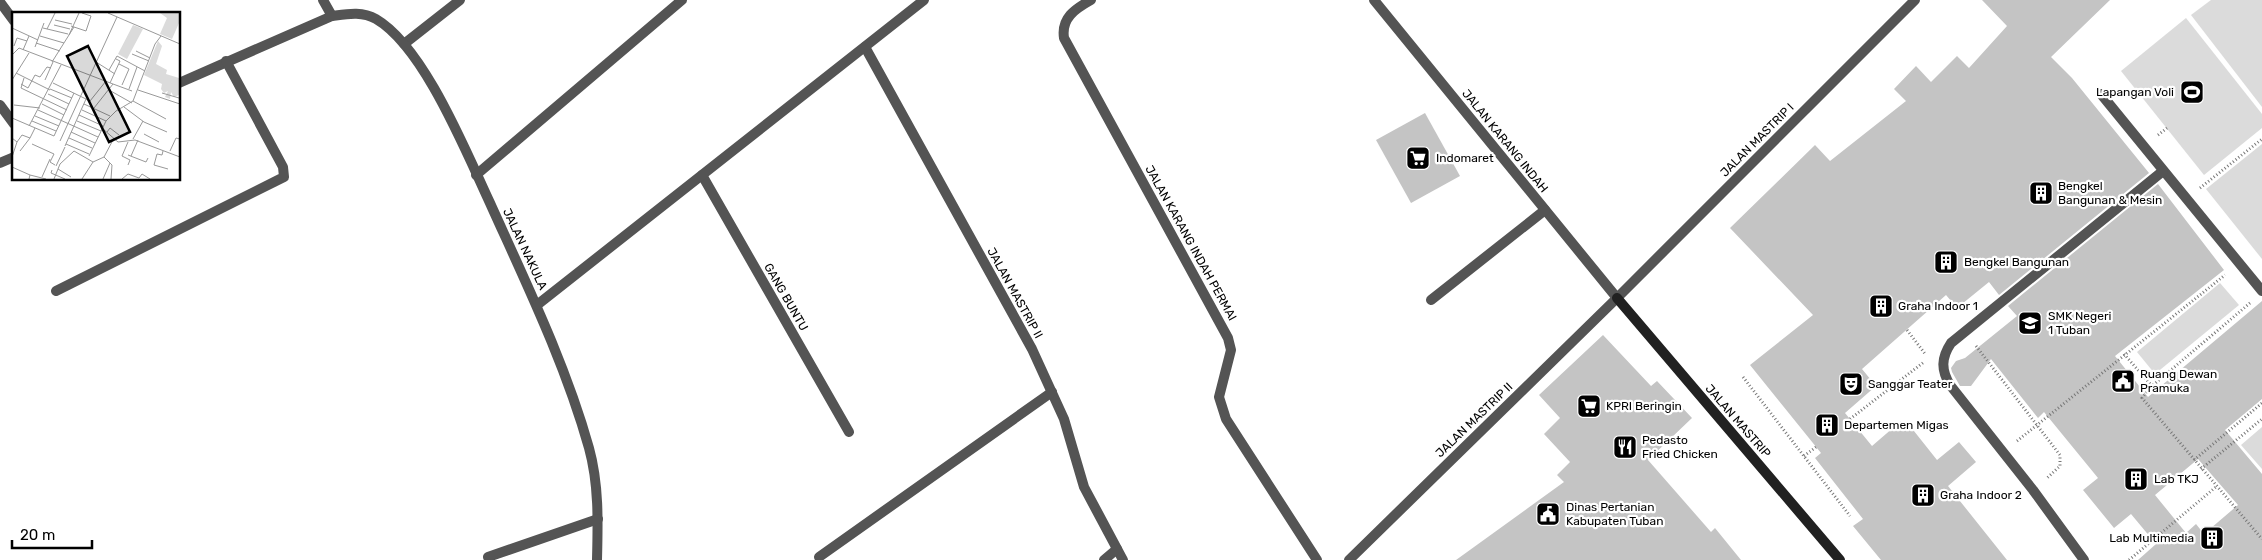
<svg xmlns="http://www.w3.org/2000/svg" width="2262" height="560" viewBox="0 0 2262 560" font-family="Rubik,sans-serif">
<style>
.green{fill:#dbdbdb}
.building{fill:#c4c4c4;fill-rule:evenodd}
.lines{fill:none;stroke-linecap:round;stroke-linejoin:round}
.path{stroke:#767676;stroke-width:3;stroke-dasharray:1 2.5;stroke-linecap:butt}
.lane{stroke:#545454;stroke-width:10}
.street{stroke:#545454;stroke-width:10}
.secondary{stroke:#212121;stroke-width:10}
.labels{text-anchor:middle;dominant-baseline:central;stroke-width:4.5;stroke-linejoin:round;paint-order:stroke}
.poi-label{font-size:12px;fill:#000;stroke:#fff;text-anchor:start}
.street-label{font-size:12px;fill:#000;stroke:#fff}
.inset-road{fill:none;stroke:#999;stroke-width:1}
.view{fill:#000;fill-opacity:0.15;stroke:#000;stroke-width:2.5}
.inset-edge{fill:none;stroke:#000;stroke-width:2.5}
</style>
<rect width="100%" height="100%" fill="#fff"/>
<g class="green">
<path d="M2211 0H2262V107L2191 15Z"/>
<path d="M2186 18 2262 114V128L2204 175 2121 71Z"/>
<path d="M2262 144V259L2206 189Z"/>
<path d="M2220 283 2239 305 2155 374 2137 352Z"/>
<path d="M2262 427V469L2241 445Z"/>
</g>
<g class="building">
<path d="M1982 0H2110L2051 57 2072 78 2149 173 1999 295 1989 282 1957 308 1946 295 1862 369 1876 386 1845 413 1872 446 1901 421 1907 428 1910 426 1937 460 1959 442 1976 462 1948 486 2007 560H1881L1853 526 1863 519 1815 458 1821 453 1750 365 1813 315 1730 228 1815 145 1830 161 1906 101 1894 89 1916 66 1931 82 1957 56 1969 68 2007 26Z"/>
<path d="M1425 113 1460 176 1411 203 1376 140Z"/>
<path d="M2158 184 2224 270 2115 356 2148 397 2262 301V399L2225 430 2262 474V560H2138L2156 544 2131 514 2114 528 2083 490 2098 478 2044 412 2038 418 1991 359 1971 386H1960L1952 372 1951 368 1956 361 1965 358 2017 316 2008 306ZM2198 459 2238 505 2204 534 2196 524 2186 533 2155 495Z"/>
<path d="M1603 335 1651 386 1657 381 1692 418 1648 460 1711 532 1715 528 1741 560H1456L1564 482 1557 475 1570 462 1544 434 1560 418 1539 395Z"/>
</g>
<g class="lines">
<g class="path">
<path d="M2158 135 2167 128"/>
<path d="M2200 188 2262 139"/>
<path d="M2250 303 2152 386 2142 398 2262 539"/>
<path d="M1907 330 1926 355"/>
<path d="M1976 346 2060 455V466L2046 479"/>
<path d="M2124 354 2152 386"/>
<path d="M1743 377 1850 516"/>
<path d="M1850 419 1924 362"/>
<path d="M2017 441 2225 275"/>
<path d="M1804 456 1816 447"/>
<path d="M2194 460 2262 403"/>
<path d="M2201 469 2262 419"/>
<path d="M2129 560 2217 486"/>
</g>
<g class="lane">
<path d="M2101 94 2262 291"/>
<path d="M2084 560 2033 490 1950 385C1941 370 1941 358 1951 343L2163 171"/>
</g>
<g class="street">
<path d="M323 0 332 16"/>
<path d="M1091 0C1075 9 1061 18 1064 38L1228 338 1231 350 1219 397 1226 419 1317 560"/>
<path d="M1374 0 1617 298"/>
<path d="M0 2 14 21"/>
<path d="M404 44 460 0"/>
<path d="M865 47 1032 349 1064 419 1084 487 1123 560"/>
<path d="M179 83 332 16C347 14 362 11 376 19 424 47 466 152 490 203 526 283 565 363 589 448 599 484 598 522 597 560"/>
<path d="M0 105 14 124"/>
<path d="M0 163 14 157"/>
<path d="M476 175 682 0"/>
<path d="M702 175 849 432"/>
<path d="M56 291 284 177 283 167 226 61"/>
<path d="M1431 300 1545 210"/>
<path d="M537 305 924 0"/>
<path d="M488 557 598 519"/>
<path d="M819 557 1052 392"/>
<path d="M1104 560 1117 549"/>
<path d="M1349 560 1617 298 1915 0"/>
</g>
<path class="secondary" d="M1617 298 1840 560"/>
</g>
<defs>
<g id="stadium-square" transform="scale(1.25)"><rect x="-9" y="-9" width="18" height="18" rx="4" fill="#000" stroke="#fff"/><path d="M0-5a6.5 5 0 1 0 0 10a6.5 5 0 1 0 0-10ZM-3.5-1.8h7v3.6h-7Z" fill="#fff"/></g>
<g id="supermarket-square" transform="scale(1.25)"><rect x="-9" y="-9" width="18" height="18" rx="4" fill="#000" stroke="#fff"/><path d="M-6-5.5h2.5l.6 2H6L4.5 2H-2.5L-4.4-4H-6ZM-1.5 3.2a1.3 1.3 0 1 0 .1 0ZM3 3.2a1.3 1.3 0 1 0 .1 0Z" fill="#fff"/></g>
<g id="building-square" transform="scale(1.25)"><rect x="-9" y="-9" width="18" height="18" rx="4" fill="#000" stroke="#fff"/><path d="M-4-6H4V6H1V3H-1V6H-4ZM-2.5-4.3h1.7v1.8h-1.7ZM.8-4.3h1.7v1.8H.8ZM-2.5-1h1.7V.8h-1.7ZM.8-1h1.7V.8H.8Z" fill="#fff"/></g>
<g id="school-square" transform="scale(1.25)"><rect x="-9" y="-9" width="18" height="18" rx="4" fill="#000" stroke="#fff"/><path d="M0-5L7-2L0 1L-7-2ZM-4 1L0 2.5L4 1V4Q0 6-4 4Z" fill="#fff"/></g>
<g id="civic-square" transform="scale(1.25)"><rect x="-9" y="-9" width="18" height="18" rx="4" fill="#000" stroke="#fff"/><path d="M-.6-6.5H3V-4.5H.6V-3L4-1V1h2V6H-6V1h2V-1L-.6-3ZM-1.2 2.5V6h2.4V2.5Z" fill="#fff"/></g>
<g id="theatre-square" transform="scale(1.25)"><rect x="-9" y="-9" width="18" height="18" rx="4" fill="#000" stroke="#fff"/><path d="M-5-5.5Q0-4 5-5.5V0Q5 5 0 6Q-5 5-5 0ZM-3.3-2.5H-1v1.5H-3.3ZM1-2.5H3.3v1.5H1ZM-2.8 1Q0 5.5 2.8 1Z" fill="#fff"/></g>
<g id="restaurant-square" transform="scale(1.25)"><rect x="-9" y="-9" width="18" height="18" rx="4" fill="#000" stroke="#fff"/><path d="M-5-6h1v4h1v-4h1v4h1v-4h1v5L-1.5 .5V6h-2V.5L-5-1ZM5-6V6H3V1.5H1.5Q1.5-4 5-6Z" fill="#fff"/></g>
</defs>
<g fill-rule="evenodd">
<use href="#stadium-square" x="2192" y="92"/>
<use href="#supermarket-square" x="1418" y="158"/>
<use href="#building-square" x="2041" y="193"/>
<use href="#building-square" x="1946" y="262"/>
<use href="#building-square" x="1881" y="306"/>
<use href="#school-square" x="2030" y="323"/>
<use href="#civic-square" x="2123" y="381"/>
<use href="#theatre-square" x="1851" y="384"/>
<use href="#supermarket-square" x="1589" y="406"/>
<use href="#building-square" x="1827" y="425"/>
<use href="#restaurant-square" x="1625" y="447"/>
<use href="#building-square" x="2136" y="479"/>
<use href="#building-square" x="1923" y="495"/>
<use href="#civic-square" x="1548" y="514"/>
<use href="#building-square" x="2212" y="538"/>
</g>
<g class="labels">
<g class="poi-label">
<text x="2174" y="92" text-anchor="end">Lapangan Voli</text>
<text x="1436" y="158">Indomaret</text>
<text x="2058" y="186">Bengkel<tspan x="2058" dy="14">Bangunan &amp; Mesin</tspan></text>
<text x="1964" y="262">Bengkel Bangunan</text>
<text x="1898" y="306">Graha Indoor 1</text>
<text x="2048" y="316">SMK Negeri<tspan x="2048" dy="14">1 Tuban</tspan></text>
<text x="2140" y="374">Ruang Dewan<tspan x="2140" dy="14">Pramuka</tspan></text>
<text x="1868" y="384">Sanggar Teater</text>
<text x="1606" y="406">KPRI Beringin</text>
<text x="1844" y="425">Departemen Migas</text>
<text x="1642" y="440">Pedasto<tspan x="1642" dy="14">Fried Chicken</tspan></text>
<text x="2154" y="479">Lab TKJ</text>
<text x="1940" y="495">Graha Indoor 2</text>
<text x="1566" y="507">Dinas Pertanian<tspan x="1566" dy="14">Kabupaten Tuban</tspan></text>
<text x="2194" y="538" text-anchor="end">Lab Multimedia</text>
</g>
<g class="street-label">
<text transform="translate(1757 140) rotate(-45)">JALAN MASTRIP I</text>
<text transform="translate(1505 141) rotate(51)">JALAN KARANG INDAH</text>
<text transform="translate(1191 243) rotate(61)">JALAN KARANG INDAH PERMAI</text>
<text transform="translate(525 249) rotate(65)">JALAN NAKULA</text>
<text transform="translate(1015 293) rotate(61)">JALAN MASTRIP II</text>
<text transform="translate(786 297) rotate(60)">GANG BUNTU</text>
<text transform="translate(1474 420) rotate(-44)">JALAN MASTRIP II</text>
<text transform="translate(1738 421) rotate(49)">JALAN MASTRIP</text>
</g>
</g>
<g transform="translate(12 12)">
<rect width="168" height="168" fill="#fff"/>
<path d="M167 1V11L160 27 148 22 155 6 148 1ZM121 13 131 17 115 47 106 42ZM146 29 150 34 144 52 155 58 154 62 167 66V83L162 85 159 80 158 87 153 85 156 79 152 81 149 77 150 72 132 63Z" fill="#dbdbdb"/>
<path class="inset-road" d="M96 1 168 32M43 8 60 12M42 13 58 17M59 14 74 19 79 4 70 1M0 16 26 28M31 16 56 22M35 17 43 1M57 23 67 1M28 24 52 31M24 31 48 39M2 34 5 26 15 29M23 35 32 11M11 38 17 24M124 39 138 46M120 42 137 49M0 43 7 36 101 72 82 96M40 50 62 15M84 50 103 62M107 52 117 57 110 73M97 58 105 44 133 59M4 61 38 78M12 66 9 76 55 98M0 68 17 41M33 68 41 50M41 71 74 87 53 134M98 71 108 49 104 47M9 72 16 76 23 63 28 65 35 55 39 56M101 72 120 79M38 77 60 86M117 77 125 55M97 78 120 91M126 78 168 92M150 81 167 86M36 82 57 92M74 87 78 89 94 69M121 89 154 107M30 92 52 103M72 92 98 104M2 93 28 96M112 95 132 110 155 120M26 98 86 125M70 98 94 109M67 103 91 114M23 104 47 114M0 106 42 124 62 81M20 109 44 119M65 109 89 119M17 114 49 53M91 117 106 130 123 128 168 145M59 120 83 131M95 120 98 116 107 123M132 122 147 130M0 126 5 130 10 123 18 126 23 116M57 126 80 136M121 127 131 109M48 129 105 5M116 130 110 144 118 148 116 153M20 132 42 142 38 150 43 153M54 132 77 142M8 139 18 126M151 139 150 143 145 142 142 153 156 157M158 139 164 126 168 127M116 143 134 150 136 146M77 144 94 109 104 99 121 89 143 32 149 24M119 144 126 128M0 145 5 130M44 154 53 135M0 155 18 163M46 157 59 165M40 158 39 161 53 167M30 165 38 147M17 167 18 163 34 167M42 167 48 152 62 139 81 150 92 145M70 167 81 150M91 167 98 151M99 167 100 153 92 145 102 126M110 167 116 162 127 166 130 162 138 167"/>
<path class="view" d="M76 34 118 120 97 130 55 44Z"/>
<rect width="168" height="168" class="inset-edge"/>
</g>
<path d="M12 540v8h80v-8" fill="none" stroke="#000000" stroke-width="2.5"/>
<text x="20" y="540" font-size="15" fill="#000000" stroke="#ffffff" stroke-width="4" paint-order="stroke">20 m</text>
</svg>
